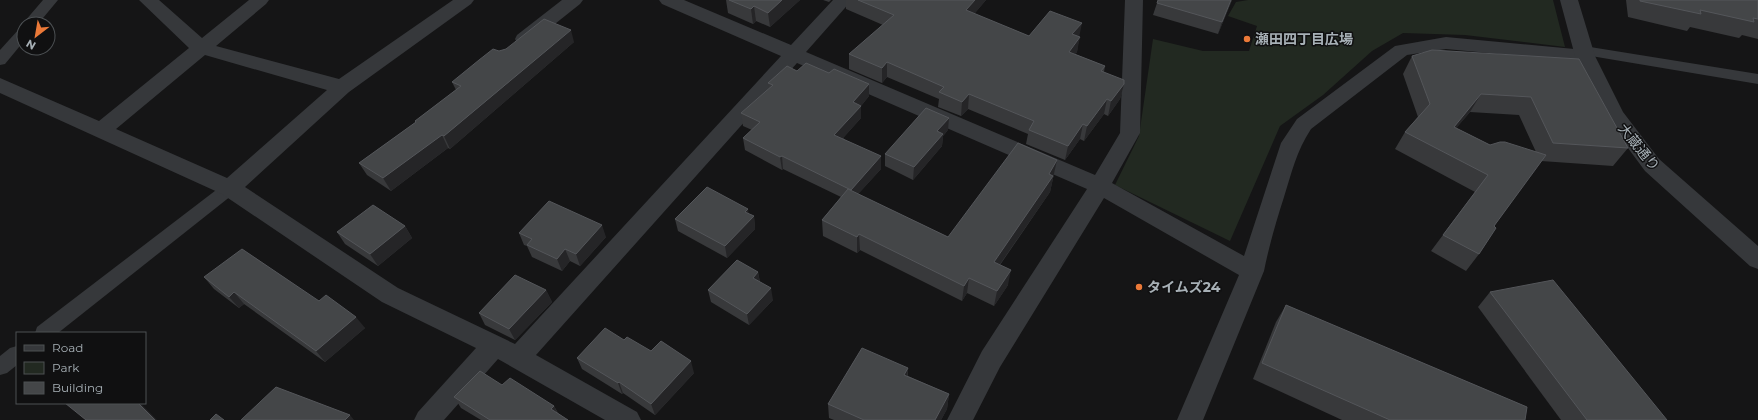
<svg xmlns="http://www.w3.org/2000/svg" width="1758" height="420" viewBox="0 0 1758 420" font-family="Montserrat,'Noto Sans JP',sans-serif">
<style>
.green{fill:#222921}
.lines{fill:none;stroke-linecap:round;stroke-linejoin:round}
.service{fill:#36383b;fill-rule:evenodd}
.minor{fill:#36383b;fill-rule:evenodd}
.tertiary{fill:#36383b;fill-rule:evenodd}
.wall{fill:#38393b;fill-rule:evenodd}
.shaded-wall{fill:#252527}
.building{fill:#444648;stroke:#54565a}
.poi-dot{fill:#eb7938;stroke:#101011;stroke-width:1.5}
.labels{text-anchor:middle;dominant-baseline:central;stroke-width:3;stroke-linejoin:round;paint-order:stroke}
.poi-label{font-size:14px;font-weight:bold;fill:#a7b0b6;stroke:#101011;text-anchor:start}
.street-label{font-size:14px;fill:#a7b0b6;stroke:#101011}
</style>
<rect width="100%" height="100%" fill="#151516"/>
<path class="green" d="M1248 0H1553L1565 47 1465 35 1403 33 1372 51 1323 95 1280 126 1230 241 1115 185 1139 136 1153 39 1203 51H1249L1257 26 1228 16 1236 2Z"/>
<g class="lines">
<g class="service">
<path d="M43 0H58L38 24H24V26L23 24 25 21Z"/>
<path d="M24 27V41L5 64 0 65V50L19 29Z"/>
<path d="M1584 46 1758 74V84L1579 54 1577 51 1579 48Z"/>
<path d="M230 182 236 184 238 188 236 192 58 333H35L37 327 224 184Z"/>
<path d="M17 346V365L7 373 0 375V356L10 348Z"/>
</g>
<g class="minor">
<path d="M139 0H159L202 38 249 0H269L266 4 216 46 339 79 453 0H474L471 4 349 92 245 187 398 288 515 344 781 56 662 4 659 0H684L791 45 833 0H852L806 52 1095 175 1120 133 1125 0H1143L1140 133 1112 183 1244 256 1281 143 1297 119 1395 46 1446 37 1585 50 1592 52 1595 56 1592 60 1585 62 1446 49 1407 55 1311 129C1296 152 1292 172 1284 197 1276 222 1269 246 1264 271L1203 420H1177L1239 275 1104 198 1000 367 973 420H947L982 351 1087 189 797 63 536 355 637 412 641 420H605L498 359 444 420H414L418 412 476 348 382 302 222 194 0 93V78L99 121 189 48ZM205 55 327 90 227 178 116 129Z"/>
<path d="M562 0H583L580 4 531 43 524 45 517 43 515 39 517 35Z"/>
</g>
<path class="tertiary" d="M1560 0H1578L1595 56 1623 112 1659 159 1758 246V269L1750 266 1645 171 1608 121 1575 56Z"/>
</g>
<g class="wall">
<path d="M726 0H800L770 27 756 21 753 24 728 13Z"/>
<path d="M823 0H831L829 2Z"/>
<path d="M846 0H986L974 14 1029 36 1079 37 1077 52 1075 54 1105 66 1104 72 1124 84 1120 99 1108 116 1104 114 1084 141 1080 139 1065 160 1026 144 1028 134 968 109 961 116 938 107 939 99 887 77 882 83 849 69V54L883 25 846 9Z"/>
<path d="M1232 0 1218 34 1153 15 1157 3Z"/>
<path d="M1626 0H1758V39L1742 35 1739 38 1690 27 1687 31 1628 17Z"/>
<path d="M574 42 450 149 448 148 391 191 367 175 359 163 416 122 415 121 456 90 452 82 499 51Z"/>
<path d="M1412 56 1579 59 1628 148 1613 166 1541 161 1494 226 1479 254 1466 271 1431 251 1475 192 1395 149 1405 132 1418 117 1403 74ZM1470 112 1519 115 1536 152 1490 145 1456 128Z"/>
<path d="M797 71 829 73 869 84V96L861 106V118L843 138 881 169 858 194 948 237 1057 160 1050 192 1000 265 1008 285 994 306 967 293 962 301 860 250 857 253 823 236 822 220 841 197 783 169 782 170 745 150 743 138 752 130 743 126 741 113 769 89 768 83Z"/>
<path d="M948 130 943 136 942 146 913 180 885 166V154Z"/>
<path d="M754 216 755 229 727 258 678 231 675 219Z"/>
<path d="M405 226 412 238 378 266 345 244 337 232Z"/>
<path d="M519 233 606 237 580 266 570 261 562 271 532 257 527 246 524 245Z"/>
<path d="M758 272 760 282 773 300 749 325 711 302 708 290Z"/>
<path d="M204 277 319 301 365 328 325 362 244 304 239 308 214 289Z"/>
<path d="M546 290 552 302 515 340 485 325 479 313Z"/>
<path d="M1490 292 1667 420H1561L1478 307Z"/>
<path d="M1286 305 1525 420H1342L1253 379 1276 322Z"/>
<path d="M624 340 651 351 694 373 655 415 623 393 622 394 582 369 577 358Z"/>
<path d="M908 368V376L949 394 947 409 941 420H834L829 418 828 404Z"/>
<path d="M502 385 554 406 558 413 568 420H481L461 408 454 397Z"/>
</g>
<g class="shaded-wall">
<path d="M782 0H800L770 27 768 13Z"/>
<path d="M975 0H986L965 25 966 10Z"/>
<path d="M1231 0H1232L1218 34 1222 22Z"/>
<path d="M754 6 756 21 753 24 751 9Z"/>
<path d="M1082 23 1079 38 1072 34Z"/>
<path d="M571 30 574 42 450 149 444 136Z"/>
<path d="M1080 37 1077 52 1066 66 1069 52Z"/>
<path d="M887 62V77L882 83V68Z"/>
<path d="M869 84V96L861 106V118L835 147 834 135 853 102Z"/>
<path d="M1124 84 1120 99 1108 116 1111 101Z"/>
<path d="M969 94 968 109 961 116 962 102Z"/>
<path d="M1481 94 1470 112 1443 144 1454 127Z"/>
<path d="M1107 99 1104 114 1084 141 1087 126Z"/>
<path d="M949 118 948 130 943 136 942 146 913 180 914 167 937 131Z"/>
<path d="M1083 124 1080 139 1065 160 1068 146Z"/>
<path d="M442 135 448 148 391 191 383 178Z"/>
<path d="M782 156 783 169 782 170 780 157Z"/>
<path d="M881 156V169L851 202V190Z"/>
<path d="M1057 160 1050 192 991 277 994 262 1049 174Z"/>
<path d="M748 209 750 220 754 216 755 229 727 258 725 246 745 212Z"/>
<path d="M602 225 606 237 580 266 576 254Z"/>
<path d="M405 226 412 238 378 266 370 254Z"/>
<path d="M859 234 860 250 857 253V237Z"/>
<path d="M565 249 570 261 562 271 557 259Z"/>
<path d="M1011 270 1008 285 994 306 997 291Z"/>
<path d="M758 272 760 284 753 278Z"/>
<path d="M969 278 967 293 962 301 964 286Z"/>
<path d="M771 288 773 300 749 325 747 314Z"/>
<path d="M546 290 552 302 515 340 509 329Z"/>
<path d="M234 292 244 304 239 308 229 297Z"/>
<path d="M356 317 365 328 325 362 316 351Z"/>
<path d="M691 361 694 373 655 415 651 404Z"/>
<path d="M908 368 907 382 904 375Z"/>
<path d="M619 382 623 393 622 394 618 383Z"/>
<path d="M949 394 947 409 941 420H935Z"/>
<path d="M138 403H140L157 420H155Z"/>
<path d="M554 406 559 417 551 409Z"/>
<path d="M350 415 354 420H345Z"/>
</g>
<g class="building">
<path d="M729 0H782L768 13 754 6 751 9Z"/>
<path d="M858 0H975L966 10 1029 36 1050 11 1082 23 1072 34 1080 37 1069 52 1105 66 1101 71 1124 80V84L1111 101 1107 99 1087 126 1083 124 1068 146 1029 130 1034 121 969 94 962 102 939 92 944 87 887 62 882 68 849 54 894 15Z"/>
<path d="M1158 0H1231L1222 22 1157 3Z"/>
<path d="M1640 0H1758V19L1753 18 1754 22 1700 10 1701 14 1640 1Z"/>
<path d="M544 19 571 30 444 136 442 135 383 178 359 163 416 122 415 121 461 86 452 82 479 60 493 49 499 51 506 49Z"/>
<path d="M1432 50 1579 59 1628 148 1553 143 1531 97 1481 94 1454 127 1490 145 1500 142H1505L1546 155 1494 226 1496 228 1479 254 1443 235 1488 175 1405 132 1430 104 1412 56Z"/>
<path d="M806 63 829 73 834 69 869 84 853 102 861 106 834 135 881 156 851 190 782 156 780 157 743 138 760 122 741 113 773 85 768 83 787 66 797 71Z"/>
<path d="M926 108 949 118 937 131 943 134 914 167 885 154Z"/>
<path d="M1018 143 1057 160 1049 174 1053 176 994 262 1011 270 997 291 969 278 964 286 859 234 857 237 822 220 848 189 948 237Z"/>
<path d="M707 187 748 209 745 212 754 216 725 246 675 219Z"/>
<path d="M549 201 602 225 576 254 565 249 557 259 527 245 532 239 519 233Z"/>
<path d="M373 205 405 226 370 254 337 232Z"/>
<path d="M242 249 319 301 326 295 356 317 316 351 234 292 229 297 204 277Z"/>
<path d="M737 260 758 272 753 278 771 288 747 314 708 290Z"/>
<path d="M515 275 546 290 509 329 479 313Z"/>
<path d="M1553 280 1667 420H1587L1490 292Z"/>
<path d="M1286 305 1527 407 1525 420H1390L1262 363Z"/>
<path d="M605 328 624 340 627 337 651 351 661 341 691 361 651 404 619 382 618 383 577 358Z"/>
<path d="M862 348 908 368 904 375 949 394 935 420H864L828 404Z"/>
<path d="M480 371 502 385 510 378 554 406 551 409 568 420H490L454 397Z"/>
<path d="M276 387 350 415 345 420H241Z"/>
<path d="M65 403H138L155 420H86Z"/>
<path d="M216 414 224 420H210Z"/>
</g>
<g class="poi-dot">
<circle cx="1247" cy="39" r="4"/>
<circle cx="1139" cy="287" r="4"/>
</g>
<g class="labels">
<g class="poi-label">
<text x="1255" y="39">瀬田四丁目広場</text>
<text x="1147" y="287">タイムズ24</text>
</g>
<g class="street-label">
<text transform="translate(1639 147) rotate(51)">大蔵通り</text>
</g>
</g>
<rect x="16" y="332" width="130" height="72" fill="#101011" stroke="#4c5053"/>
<rect x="24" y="345" width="20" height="6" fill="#36383b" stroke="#4c5053"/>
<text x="52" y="352" font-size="12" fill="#a7b0b6">Road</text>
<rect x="24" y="362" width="20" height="12" fill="#222921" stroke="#4c5053"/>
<text x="52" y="372" font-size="12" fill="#a7b0b6">Park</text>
<rect x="24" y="382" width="20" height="12" fill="#444648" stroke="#4c5053"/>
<text x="52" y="392" font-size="12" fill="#a7b0b6">Building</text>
<g transform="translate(36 36) rotate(211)"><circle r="19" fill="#101011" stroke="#4c5053"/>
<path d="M0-3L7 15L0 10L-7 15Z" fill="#eb7938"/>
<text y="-6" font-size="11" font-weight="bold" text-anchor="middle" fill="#a7b0b6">N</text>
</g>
</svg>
